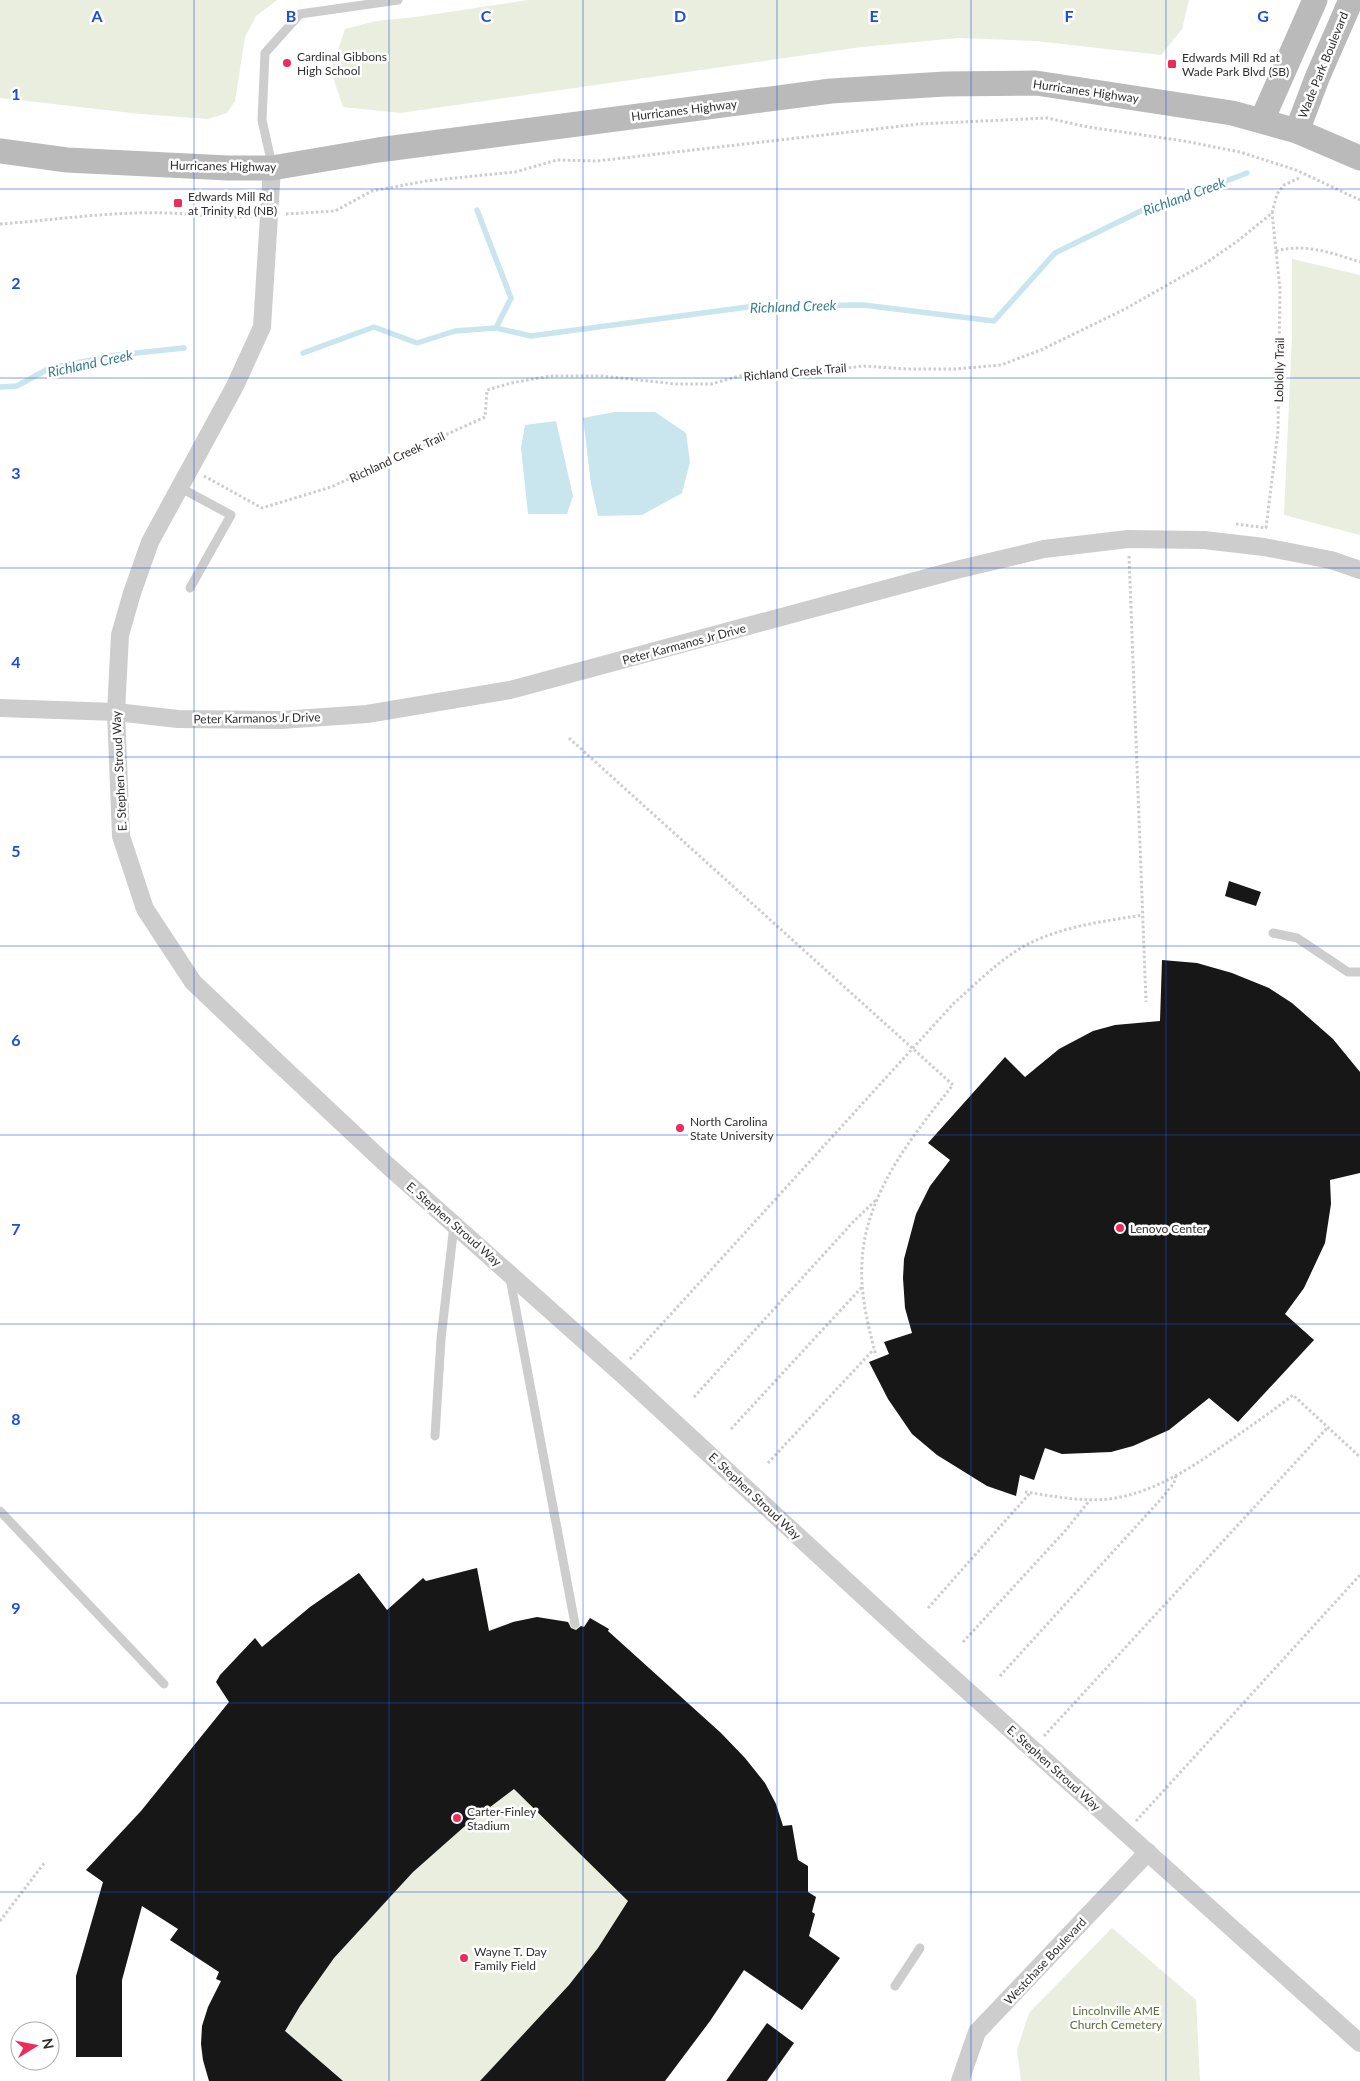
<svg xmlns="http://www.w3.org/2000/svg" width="1360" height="2081" viewBox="0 0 1360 2081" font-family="Lato,sans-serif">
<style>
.green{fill:#e9eede}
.water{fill:#c9e6ee}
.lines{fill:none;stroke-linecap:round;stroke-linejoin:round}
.stream{stroke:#c9e6ee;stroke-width:5.5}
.building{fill:#171717}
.path{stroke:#cdcdcd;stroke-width:3;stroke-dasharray:2.5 2.5;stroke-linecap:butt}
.lane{stroke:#cdcdcd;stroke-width:9}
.street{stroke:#cdcdcd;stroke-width:18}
.secondary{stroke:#bababa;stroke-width:25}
.grid{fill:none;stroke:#1d4ed8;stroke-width:1;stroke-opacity:0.55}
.poi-dot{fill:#ee2b5b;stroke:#fff;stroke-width:2}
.labels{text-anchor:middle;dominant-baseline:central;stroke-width:5;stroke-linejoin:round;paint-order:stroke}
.poi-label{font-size:12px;fill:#303030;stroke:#fff;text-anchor:start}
.street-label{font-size:12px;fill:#303030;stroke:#fff}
.park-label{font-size:12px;fill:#5c6f3b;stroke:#fff}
.water-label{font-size:14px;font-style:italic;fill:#377d90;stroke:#fff}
.grid-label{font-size:16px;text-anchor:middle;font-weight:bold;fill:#1d4ed8;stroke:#fff;stroke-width:5;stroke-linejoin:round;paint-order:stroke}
</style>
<rect width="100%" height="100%" fill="#fff"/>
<g class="green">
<path d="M0 0H277L256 16 245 37 235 101 227 113 208 119 141 114 0 98Z"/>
<path d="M528 0H1189L1182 29 1161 55 1036 41 959 38 861 47 400 113 343 107 331 71 345 29 376 21 416 17Z"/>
<path d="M1292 259 1360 275V535L1284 515 1292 336Z"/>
<path d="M477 1568 489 1630C527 1616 545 1615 584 1626L590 1618 609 1629 603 1637 607 1641 611 1634 721 1733 745 1758 765 1783 776 1804 782 1826 792 1825 798 1860 808 1866V1892L816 1897 812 1912 815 1914 809 1935 771 1989 744 1970 710 2021 665 2081H210C192 2047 205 2013 221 1982L216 1979 219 1972 170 1940 178 1929 86 1870 142 1811 229 1702 216 1682 220 1675 255 1638 262 1647 310 1607 359 1573 386 1609 378 1617 453 1605 436 1578Z"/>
<path d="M1112 1928 1196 2000 1200 2081H1021L1017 2050 1029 2013Z"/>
</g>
<g class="water">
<path d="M614 412H655L686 433 690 462 682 493 642 515 598 516 591 484 583 418Z"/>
<path d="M556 421 573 496 567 514H528L521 448 525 425Z"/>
</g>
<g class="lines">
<g class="stream">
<path d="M477 210 511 298 496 328"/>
<path d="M303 353 374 327 417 343 455 331 496 328 531 336 755 306 863 305 994 321 1055 253 1151 206 1192 194 1247 173"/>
<path d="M0 387 17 386 50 368 117 355 184 348"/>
</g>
</g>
<g class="building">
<path d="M1229 881 1261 892 1256 906 1225 896Z"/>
<path d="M1162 960 1197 963 1232 973 1269 988 1292 1003 1333 1039 1360 1072V1173L1330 1180 1331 1204 1325 1243 1304 1288 1285 1314 1314 1340 1238 1422 1209 1398 1169 1430 1133 1446 1111 1452 1062 1454 1045 1448 1034 1480 1020 1475 1016 1496 987 1486 937 1455 912 1434 888 1399 869 1362 889 1354 884 1342 912 1333 905 1308 903 1278 904 1259 916 1214 930 1186 950 1160 928 1143 1005 1057 1025 1077 1059 1049 1093 1031 1115 1025 1160 1021Z"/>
<path d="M477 1568 489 1631 513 1622 537 1617 568 1622 571 1628 576 1630 581 1626 584 1627 590 1618 609 1629 608 1631 721 1733 745 1758 765 1783 776 1804 783 1826 792 1825 798 1860 808 1866V1892L816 1897 812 1912 815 1914 809 1936 840 1958 802 2010 744 1970 710 2021 665 2081H480L569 1985 598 1948 628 1901 514 1789 465 1826 413 1872 334 1958 300 2006 285 2031 343 2081H209L203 2060 201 2044 202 2026 208 2007 221 1981 216 1979 219 1972 170 1940 178 1929 142 1906 122 1980V2057H76V1976L103 1882 86 1870 141 1811 229 1702 216 1682 220 1675 255 1638 262 1647 310 1607 359 1573 387 1610 423 1578 426 1581Z"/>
<path d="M767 2023 794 2043 767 2081H726Z"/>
</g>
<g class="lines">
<g class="path">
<path d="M286 214 335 211 372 191 426 181 515 172 557 160 597 161 919 124 1047 118 1088 127 1184 141 1240 152 1296 170 1360 200"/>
<path d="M0 224C56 220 113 211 168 213 198 214 222 219 252 216"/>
<path d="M1276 251C1305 243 1332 253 1360 262"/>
<path d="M204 476 262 508 331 487 485 417 487 390 511 383 550 376H602L676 384H711L747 374 820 371 864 366 906 369H955L1001 365 1041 350 1125 309 1206 263 1239 240 1272 213 1277 194 1284 185 1299 178"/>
<path d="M1236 524 1267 528"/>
<path d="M1266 528 1278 431 1280 289 1272 213"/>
<path d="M1129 556 1146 1002"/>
<path d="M569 738 953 1085C913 1135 865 1194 862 1262 860 1295 868 1325 876 1356"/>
<path d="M630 1359 954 1003C978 982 1002 957 1030 943 1065 926 1105 921 1143 915"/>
<path d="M694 1397 854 1221 877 1199"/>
<path d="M731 1429 862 1287"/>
<path d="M768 1463 874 1349"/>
<path d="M1025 1492C1053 1496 1081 1502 1109 1499 1155 1493 1194 1466 1231 1440 1252 1425 1273 1411 1293 1395L1360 1457"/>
<path d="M928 1608 1030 1493"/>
<path d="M963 1642 1065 1531 1090 1500"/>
<path d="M1000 1676 1161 1499 1174 1483 1176 1476"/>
<path d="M1044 1736 1328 1427"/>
<path d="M1136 1821 1360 1575"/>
<path d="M0 1921 45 1862"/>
</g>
<g class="lane">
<path d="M272 165 262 120 265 53 300 14 398 0"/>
<path d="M179 487 231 515 190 588"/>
<path d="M1273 933 1297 938 1348 972H1360"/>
<path d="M510 1278 575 1624"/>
<path d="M435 1436 441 1339 454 1225"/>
<path d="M0 1511 164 1684"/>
<path d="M895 1986 920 1948"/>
</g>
<g class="street">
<path d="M272 168 262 327 235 386 150 542 132 593 120 635 116 712 121 836 145 909 193 982 275 1060 386 1164 624 1376 913 1642 1360 2043"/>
<path d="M0 708 116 712 178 719 281 720 367 714 510 690 956 570 1044 549 1128 539 1204 540 1264 547 1331 560 1360 570"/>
<path d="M960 2081 977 2032 1148 1852"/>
</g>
<g class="secondary">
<path d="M1262 120 1315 0"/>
<path d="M1297 131 1317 78 1351 0"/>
<path d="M0 151 67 160 228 168H272L378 150 831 91 945 84 1036 83 1232 113 1297 131 1360 158"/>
</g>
</g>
<path class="grid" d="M194 0V2081M389 0V2081M583 0V2081M777 0V2081M971 0V2081M1166 0V2081M0 189H1360M0 378H1360M0 568H1360M0 757H1360M0 946H1360M0 1135H1360M0 1324H1360M0 1513H1360M0 1703H1360M0 1892H1360"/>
<g class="poi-dot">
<circle cx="287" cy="63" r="5"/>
<rect x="1167" y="59" width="10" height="10" rx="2.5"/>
<rect x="173" y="198" width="10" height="10" rx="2.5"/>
<circle cx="680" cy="1128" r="5"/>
<circle cx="1120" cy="1228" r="5"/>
<circle cx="457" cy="1818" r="5"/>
<circle cx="464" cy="1958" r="5"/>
</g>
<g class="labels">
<g class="poi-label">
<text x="297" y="56">Cardinal Gibbons<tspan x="297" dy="14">High School</tspan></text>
<text x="1182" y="57">Edwards Mill Rd at<tspan x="1182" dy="14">Wade Park Blvd (SB)</tspan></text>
<text x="188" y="196">Edwards Mill Rd<tspan x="188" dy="14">at Trinity Rd (NB)</tspan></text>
<text x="690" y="1121">North Carolina<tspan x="690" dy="14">State University</tspan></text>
<text x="1130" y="1228">Lenovo Center</text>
<text x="467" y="1811">Carter-Finley<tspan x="467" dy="14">Stadium</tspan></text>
<text x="474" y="1951">Wayne T. Day<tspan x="474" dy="14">Family Field</tspan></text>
</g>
<g class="street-label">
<text transform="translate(1323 65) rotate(-68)">Wade Park Boulevard</text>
<text transform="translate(1086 91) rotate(8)">Hurricanes Highway</text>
<text transform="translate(684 110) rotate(-7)">Hurricanes Highway</text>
<text transform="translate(223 166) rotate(1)">Hurricanes Highway</text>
<text transform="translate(1279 370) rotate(-89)">Loblolly Trail</text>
<text transform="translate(795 372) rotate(-5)">Richland Creek Trail</text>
<text transform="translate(397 457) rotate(-25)">Richland Creek Trail</text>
<text transform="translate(684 644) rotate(-15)">Peter Karmanos Jr Drive</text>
<text transform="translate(257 718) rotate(-1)">Peter Karmanos Jr Drive</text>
<text transform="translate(119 771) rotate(-93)">E. Stephen Stroud Way</text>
<text transform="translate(454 1224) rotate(41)">E. Stephen Stroud Way</text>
<text transform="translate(755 1496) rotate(43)">E. Stephen Stroud Way</text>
<text transform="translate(1054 1768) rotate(42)">E. Stephen Stroud Way</text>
<text transform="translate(1045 1961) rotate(-47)">Westchase Boulevard</text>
</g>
<g class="park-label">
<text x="1116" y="2010">Lincolnville AME<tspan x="1116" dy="14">Church Cemetery</tspan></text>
</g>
<g class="water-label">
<text transform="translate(1184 196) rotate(-20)">Richland Creek</text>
<text transform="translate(793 306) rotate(-2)">Richland Creek</text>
<text transform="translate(90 363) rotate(-12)">Richland Creek</text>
</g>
</g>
<g class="grid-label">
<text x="97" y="22">A</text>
<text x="291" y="22">B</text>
<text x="486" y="22">C</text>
<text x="680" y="22">D</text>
<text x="874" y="22">E</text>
<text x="1069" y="22">F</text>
<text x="1263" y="22">G</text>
<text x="16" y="100">1</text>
<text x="16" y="289">2</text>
<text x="16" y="479">3</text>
<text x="16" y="668">4</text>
<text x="16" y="857">5</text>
<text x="16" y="1046">6</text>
<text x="16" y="1235">7</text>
<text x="16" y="1425">8</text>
<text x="16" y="1614">9</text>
</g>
<g transform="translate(35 2046) rotate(80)"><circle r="24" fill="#ffffff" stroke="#acacac"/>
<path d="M0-4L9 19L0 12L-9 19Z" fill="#ee2b5b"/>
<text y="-8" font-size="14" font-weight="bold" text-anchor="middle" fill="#303030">N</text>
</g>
</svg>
